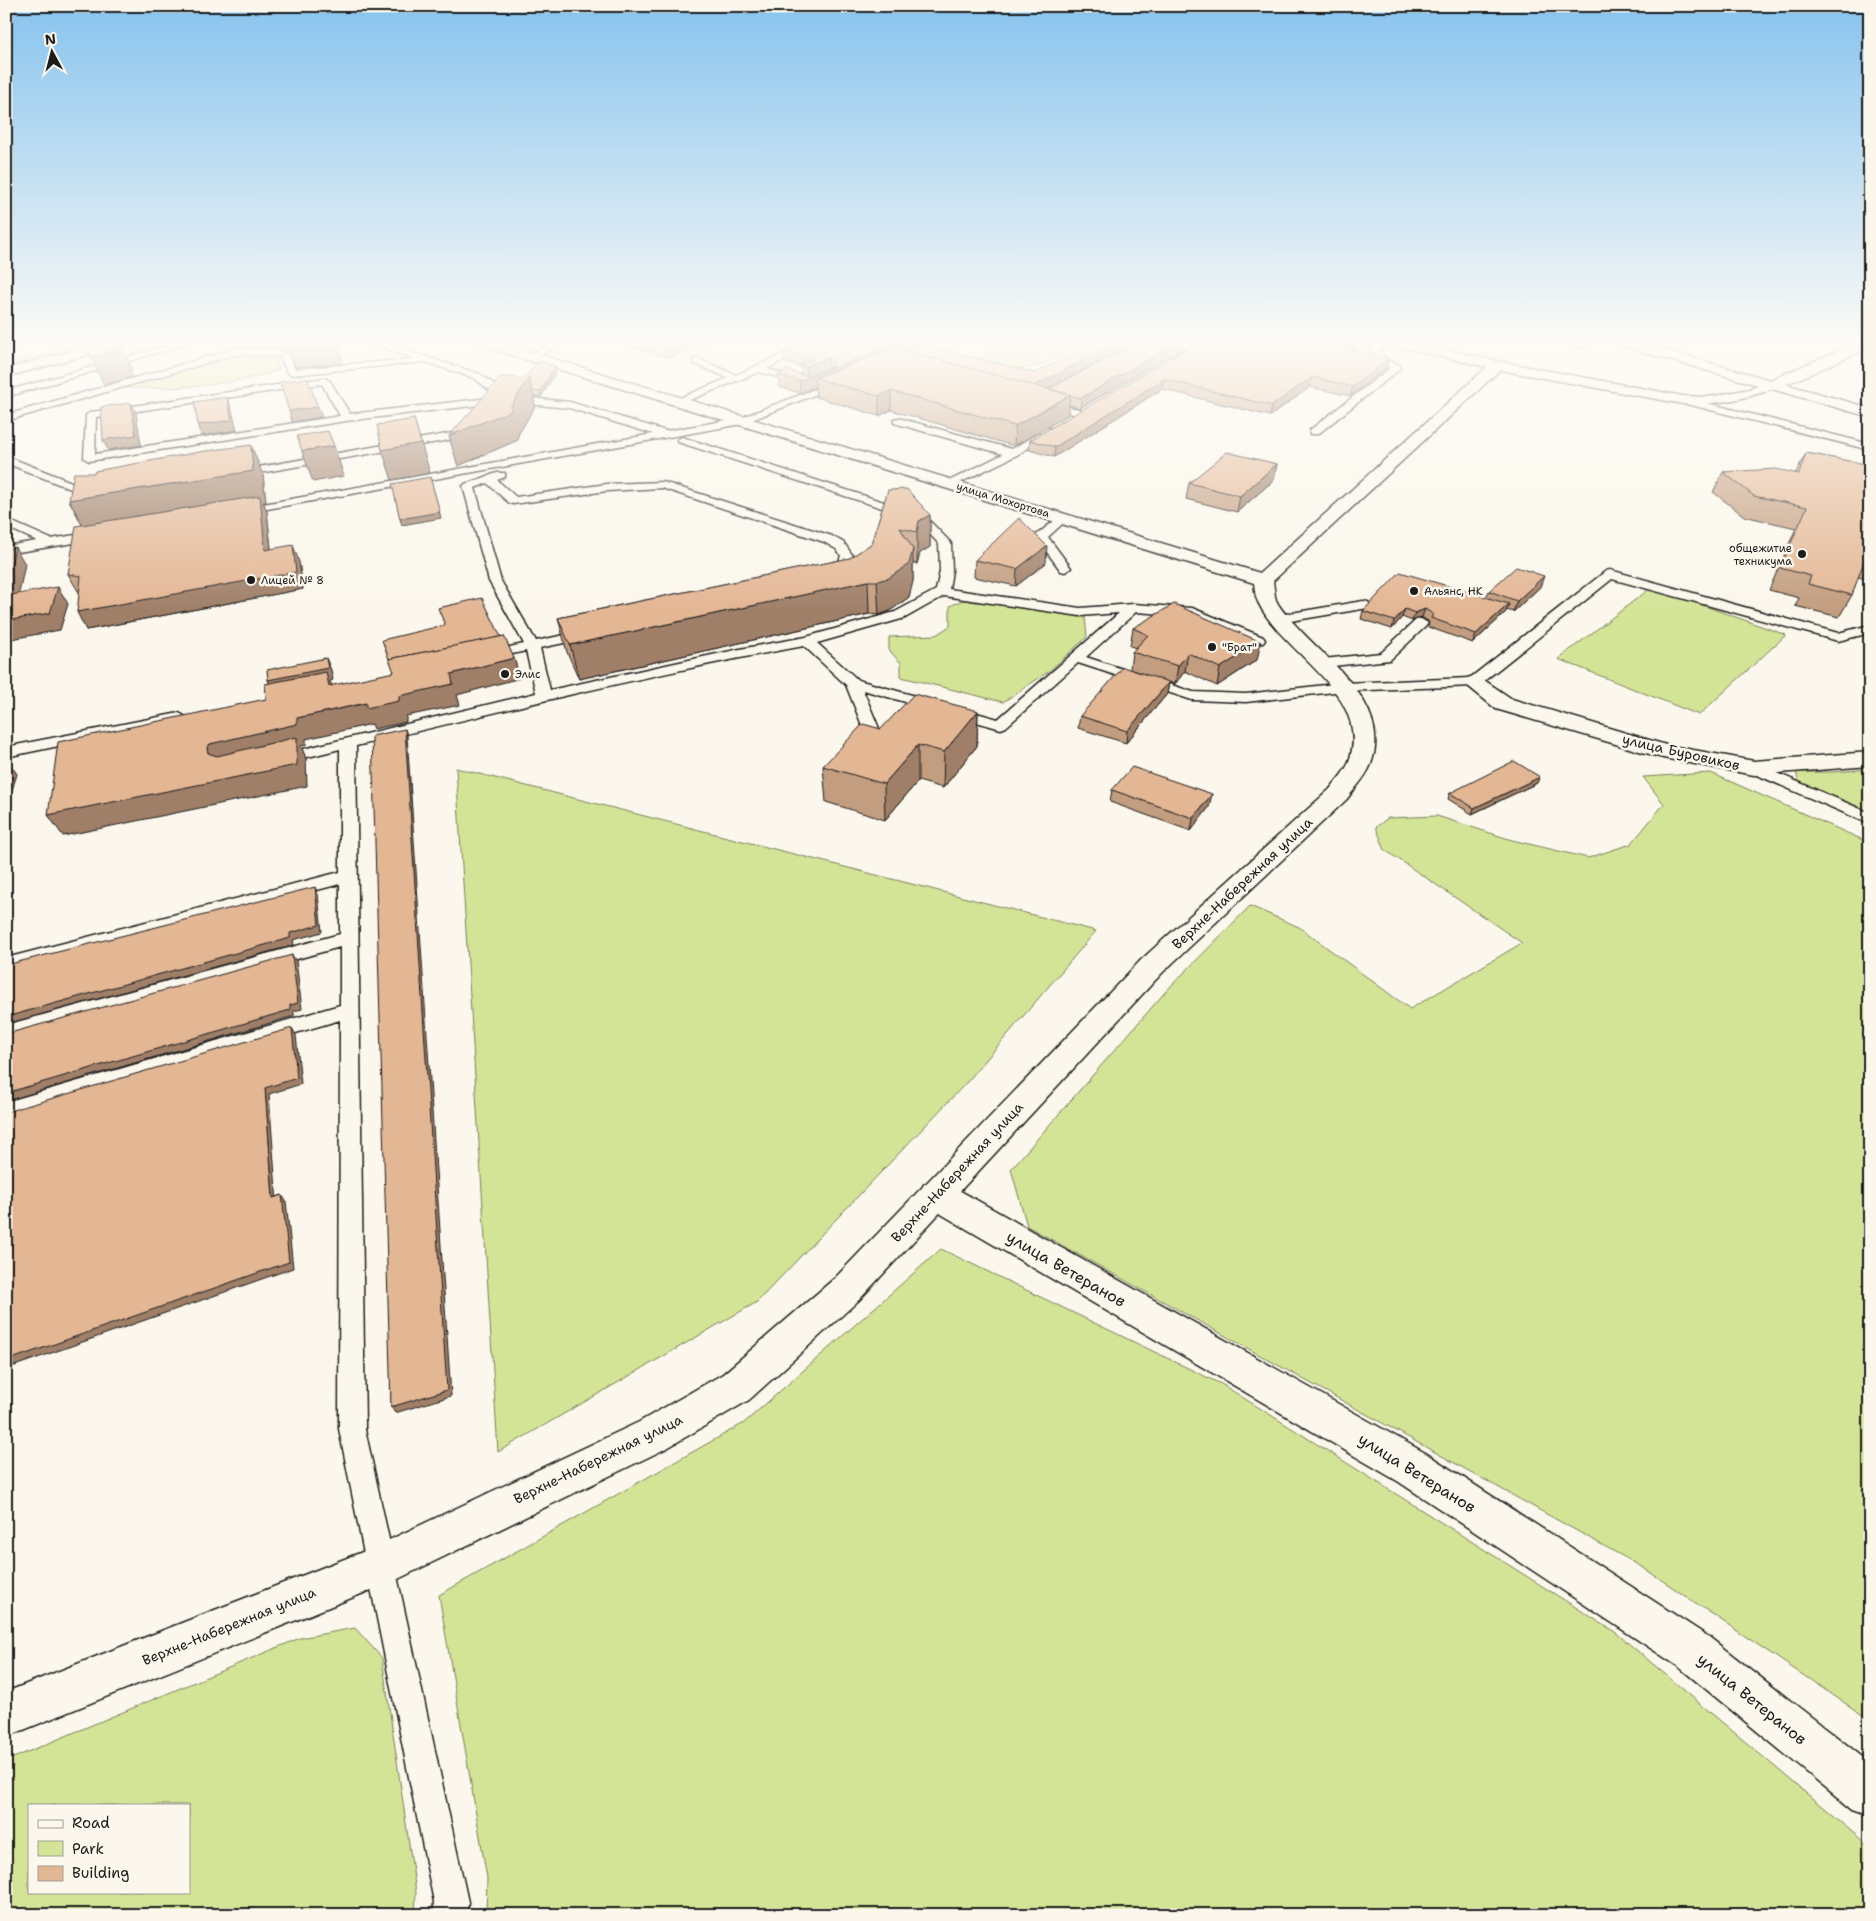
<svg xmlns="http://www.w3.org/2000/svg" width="1876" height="1921" viewBox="0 0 1876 1921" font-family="'Shantell Sans',sans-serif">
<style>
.green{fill:#d4e497;stroke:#78805a;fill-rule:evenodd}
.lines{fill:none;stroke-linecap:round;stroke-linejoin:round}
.stream{fill:#658e9f;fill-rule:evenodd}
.lane-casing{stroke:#1c1c1c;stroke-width:3}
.street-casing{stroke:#1c1c1c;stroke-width:3}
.secondary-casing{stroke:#1c1c1c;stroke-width:3}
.lane{fill:#fbf7ec;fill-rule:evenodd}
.street{fill:#fbf7ec;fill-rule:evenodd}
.secondary{fill:#fbf7ec;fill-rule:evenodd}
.wall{fill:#c39d7f;stroke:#1c1c1c}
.shaded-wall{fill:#9f7f68;stroke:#1c1c1c}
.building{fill:#e3b694;stroke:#1c1c1c}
.poi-dot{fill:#1c1c1c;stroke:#fbf7ec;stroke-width:2}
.labels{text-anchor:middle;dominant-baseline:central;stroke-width:5;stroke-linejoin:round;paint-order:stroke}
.far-street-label{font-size:11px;fill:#1c1c1c;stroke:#fbf7ec}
.far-poi-label{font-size:11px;fill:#1c1c1c;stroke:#fbf7ec;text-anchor:start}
.street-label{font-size:14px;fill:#1c1c1c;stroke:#fbf7ec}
.near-street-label{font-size:16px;fill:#1c1c1c;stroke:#fbf7ec}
</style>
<rect width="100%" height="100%" fill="#fbf7ec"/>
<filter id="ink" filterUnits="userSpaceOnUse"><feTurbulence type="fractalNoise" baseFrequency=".02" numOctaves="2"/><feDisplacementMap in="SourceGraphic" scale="10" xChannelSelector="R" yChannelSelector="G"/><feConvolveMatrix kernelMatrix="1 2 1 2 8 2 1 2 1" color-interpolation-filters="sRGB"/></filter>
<g filter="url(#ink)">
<g class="green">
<path d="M88 342H102L6 368V364Z"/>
<path d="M1000 342H1089C1053 360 1024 380 984 360V349Z"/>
<path d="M253 353 274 356 279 370C229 387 172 389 119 388L230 355Z"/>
<path d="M1652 587 1786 635 1699 715 1558 659Z"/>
<path d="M963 600 1085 617 1087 637 1048 672 1003 702 901 677V663L889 650V637L936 635 950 626V606Z"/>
<path d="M456 768 1096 931 967 1082 757 1302 498 1452Z"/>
<path d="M1870 769V814L1799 784 1796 772H1833Z"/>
<path d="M1711 773 1870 843V1720L1642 1567 1027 1226 1011 1169 1167 990 1250 906 1299 927 1410 1009 1522 943 1385 850 1376 827 1388 818 1437 816 1512 840 1588 858 1631 844 1664 804 1643 777Z"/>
<path d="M941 1249 1223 1385 1615 1632 1870 1847V1915H486L487 1878 439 1595 744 1423Z"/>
<path d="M355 1628 382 1658 416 1892 415 1915H6V1761L300 1638ZM29 1805H189V1892H29Z"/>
</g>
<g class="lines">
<path class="stream" d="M36 342H44L6 352V349Z"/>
<g class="lane-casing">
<g id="lane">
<path d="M180 342H194L6 397V391Z"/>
<path d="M367 342H380L480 374 510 396 570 402 666 431 740 418 836 381 844 383 742 424 239 514 233 511 235 509 653 434 569 408 506 402 346 421 89 461 84 458 86 415 91 412 325 378 330 381 350 414 498 397 474 378 425 362 292 375 287 372 280 357 238 354 6 421V415L238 348 269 349 287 353 295 369 414 359ZM322 384 340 416 95 454 96 417Z"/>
<path d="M554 342H565L534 358 526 356Z"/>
<path d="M791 342H801L808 348 767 369 806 380V384L759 372 682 403 673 401 728 378 693 363V359H699L736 375 797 348Z"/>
<path d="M869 342H880L901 352 882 360H876V356L888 352Z"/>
<path d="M950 342H961L949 349 914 355 909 352Z"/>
<path d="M1166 342H1181L1199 348 1175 362 1172 361V357L1186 349Z"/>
<path d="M1378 342H1387L1380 350 1385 359 1400 365V369L1318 434H1310V430L1390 368 1378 363 1370 349Z"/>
<path d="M1683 397 1870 444V450L1679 402 1678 400Z"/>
<path d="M1043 400 1085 411 1086 413 1081 416 1039 405 1038 403Z"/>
<path d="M898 418 1012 449 1047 428H1055L1056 430 1017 455 951 487 947 486V482L1003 454 894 423V419Z"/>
<path d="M472 424 477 427 476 429 461 438 236 477 230 474 236 471 458 432Z"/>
<path d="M682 437 924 515 951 543 952 571 949 589 1080 608 1133 604 1192 608 1263 637 1265 640 1263 643 1258 644 1190 616 1136 612 1086 657 1193 692 1246 694 1343 683 1470 678 1606 571 1610 570 1838 633 1870 625V633L1838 641 1612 579 1479 685 1474 686 1343 691 1246 702 1192 700 1078 663 1006 727 1001 729 863 690 883 738 875 743 867 738 846 685 804 646C653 673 505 710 356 746L365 1429 468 1902 467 1915H433L434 1902 339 1429 340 1020 6 1118V1102L340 1005V947L6 1040V1025L340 934V884L6 972V958L340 872V749L280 764 274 762 272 759 274 756 536 693 526 651 485 660 478 656 480 653 524 644 489 581 463 486 465 484 497 473H505V477L497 480 516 497 607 484 663 482 832 536 844 543 853 556C849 568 842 585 827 581L825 578 836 568 841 556 836 549 824 542 662 488 607 491 513 504 509 503 487 483 475 488 501 581 536 641 588 630 595 634 593 637 540 648 550 690 740 649 806 637 895 612 936 590 940 571 939 544 916 519 678 442 677 440ZM944 596 1080 616 1119 613 998 719 858 680 817 643 905 618Z"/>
<path d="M6 456 99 493 101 495 99 497H91L6 463Z"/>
<path d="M1063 514 1069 518 1048 537 1071 568 1065 572 1061 571 1035 536Z"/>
<path d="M6 519 51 539 99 531 105 535 99 539 6 554V546L37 541 6 527Z"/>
<path d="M1363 601 1368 602 1370 605 1368 608 1279 623 1272 619 1279 615Z"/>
<path d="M1421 619 1428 623 1426 626 1390 660 1323 667 1316 663 1323 659 1381 653 1416 620Z"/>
<path d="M179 713 186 717 184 720 6 757V747Z"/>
<path d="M1754 763 1870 813V824L1748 771 1746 768Z"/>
</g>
</g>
<g class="street-casing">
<g id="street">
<path d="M1615 342H1636L1870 408V417L1617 345Z"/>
<path d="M1474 676 1481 678 1512 699 1666 745 1754 761 1870 752V766L1754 775 1663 758 1496 709 1463 682 1467 678Z"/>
<path d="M936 1180 948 1184 1427 1454 1709 1637 1870 1763V1816L1853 1810 1679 1667 1399 1482 924 1204 920 1194 924 1184Z"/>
</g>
</g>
<g class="secondary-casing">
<g id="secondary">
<path d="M104 342H126L124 345 6 377V369Z"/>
<path d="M477 342H498L1260 573 1487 367 1391 345 1389 342H1413L1497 361 1683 396 1709 397 1749 389 1859 342H1870V347C1807 374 1753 407 1683 404L1500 370 1273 581C1274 587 1274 594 1276 600 1281 611 1292 621 1300 630 1333 665 1392 708 1371 764 1366 777 1355 788 1347 799L1162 973 859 1300 749 1400 667 1448 396 1580 6 1737V1692L370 1549 639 1422 723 1374 835 1278 1142 959 1330 789C1336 781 1344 773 1348 764 1375 694 1283 655 1258 602 1255 597 1255 589 1254 583L479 345Z"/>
</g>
</g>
<use href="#lane" class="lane"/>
<use href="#street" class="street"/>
<use href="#secondary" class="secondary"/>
</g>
<g class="wall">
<path d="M254 342H338L343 363 296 367 287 351 260 347Z"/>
<path d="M613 342H707L669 357Z"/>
<path d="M803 342H883L884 352 1049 389 1182 349 1080 408 1069 405 1068 415 1014 446 891 410 879 416 816 397 815 387 800 393 779 387 778 375 801 374V367L785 363 784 352 804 342Z"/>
<path d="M885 342H933L928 344 897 347Z"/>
<path d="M1186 342H1357L1355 349 1353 350 1386 368 1350 396 1310 387 1270 416 1162 389 1054 457 1029 450 1030 440 1194 345Z"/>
<path d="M1559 342H1600L1581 349Z"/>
<path d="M556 371 541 397 533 396 535 406 518 435V440L458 466 449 436 525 378Z"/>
<path d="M1806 453 1870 465V580L1858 577 1852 595 1839 617 1795 606 1799 598 1769 590 1796 528 1744 516 1713 492 1723 472 1795 474Z"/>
<path d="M1277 464 1274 480 1237 512 1186 499 1189 483Z"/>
<path d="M263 475 266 502H263L267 512 271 549 299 562 303 589 86 630 79 591H78L68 574 82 525 69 500Z"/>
<path d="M888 490 930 515V547L920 553 917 564 913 563V581L909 597 890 611 879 615 869 614 579 679 567 652 558 618 850 558 871 544Z"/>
<path d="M975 560 1046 563 1016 586 974 577Z"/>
<path d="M1540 587 1513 612 1507 610 1506 612 1473 643 1428 627 1429 622 1422 617 1412 621 1402 617 1392 629 1361 619 1363 611 1486 597 1489 591Z"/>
<path d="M1133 628 1257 660 1217 686 1185 671 1175 684 1169 682 1167 694 1126 743 1078 728 1080 716 1130 669 1132 652 1136 648 1130 646Z"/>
<path d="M978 711 977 746 943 788 918 781 885 820 826 802 823 766 881 729Z"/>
<path d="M1537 783 1472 814 1448 799 1450 793Z"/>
<path d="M1112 790 1209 807 1191 831 1110 802Z"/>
</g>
<g class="shaded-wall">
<path d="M120 342 131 367 132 377 104 385 91 357Z"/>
<path d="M287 342H338L343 363 296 367Z"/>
<path d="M677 342H707L669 357 668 346Z"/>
<path d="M880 342H883L884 352 815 378V387L800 393 799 381 807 378 806 366 828 358V370Z"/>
<path d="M897 342H917V345L897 347Z"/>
<path d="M917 342H933L928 344 917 345Z"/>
<path d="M1120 342H1137L1033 396V386Z"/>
<path d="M1179 342H1183L1182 349 1080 408 1081 398Z"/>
<path d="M1354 342H1357L1355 349 1343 357 1345 348Z"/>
<path d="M1588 342H1600L1581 349 1583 344Z"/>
<path d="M1389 359 1386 368 1350 396 1353 387Z"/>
<path d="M555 366 556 371 541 397 540 392Z"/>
<path d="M1312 377 1310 387 1270 416 1272 406Z"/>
<path d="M529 378 535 406 518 435V440L458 466 449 436 511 406Z"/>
<path d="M1164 379 1162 389 1054 457 1055 447Z"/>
<path d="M891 391V410L879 416V396Z"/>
<path d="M1070 395 1068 415 1014 446 1015 426Z"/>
<path d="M227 397 231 407 237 430 202 436 198 425Z"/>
<path d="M131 403 136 413 141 445 108 450 103 440Z"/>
<path d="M318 407 322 417 292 422 289 411Z"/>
<path d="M414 419 430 473 392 480 382 450Z"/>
<path d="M251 445 263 475 266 502H263L267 512 273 566 265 550 86 531 69 500Z"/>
<path d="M334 446 344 476 313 482 302 451Z"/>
<path d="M1277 464 1274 480 1237 512 1240 496Z"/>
<path d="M430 477 441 518 402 525 400 519Z"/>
<path d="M930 515V547L920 553 917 564V532L919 521Z"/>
<path d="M293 545 299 562 303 589 86 630 77 612Z"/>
<path d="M1047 546 1046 563 1016 586 1017 569Z"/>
<path d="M15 547 25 564 15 613 6 599V588Z"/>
<path d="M913 549V581L909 597 890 611 879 615 877 581Z"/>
<path d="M1544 576 1540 587 1513 612 1517 601Z"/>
<path d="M868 581 869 614 579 679 570 645Z"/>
<path d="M58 587 68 604 60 630 6 640V621Z"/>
<path d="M1509 604 1506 612 1473 643 1476 634Z"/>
<path d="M1405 609 1402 617 1392 629 1394 621Z"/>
<path d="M1425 609 1422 617 1412 621 1415 613Z"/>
<path d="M1261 642 1257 660 1217 686 1220 668Z"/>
<path d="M1188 653 1185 671 1175 684 1178 666Z"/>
<path d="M326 658 331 670 333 680 330 681 335 692H273L268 680Z"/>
<path d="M514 658 520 678 457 695 460 705 406 716V722L374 729 372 724 306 739V745L301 746 306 758 307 786 63 836 48 815 208 753 207 748 210 744 297 718 399 696 451 674Z"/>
<path d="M1169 682 1167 694 1126 743 1127 731Z"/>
<path d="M978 711 977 746 943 788 944 752Z"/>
<path d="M405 729 407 735 451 1396 395 1413 391 1407Z"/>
<path d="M918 745V781L885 820 884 784Z"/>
<path d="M6 758 17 774 6 810Z"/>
<path d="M1540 777 1537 783 1472 814 1474 808Z"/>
<path d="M1212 794 1209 807 1191 831 1193 818Z"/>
<path d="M315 887 318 894 322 932 293 940 294 945 6 1024V1017L290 933Z"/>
<path d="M292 955 296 961 302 1009 294 1011V1016L6 1101V1093L290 1005Z"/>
<path d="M292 1028 296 1035 301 1084 269 1094 277 1204 273 1198 265 1088Z"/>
<path d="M282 1195 286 1201 293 1268 6 1369V1361Z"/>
</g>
<g class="building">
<path d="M109 342H119L120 349 91 357 90 345Z"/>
<path d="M653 342H677L668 346Z"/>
<path d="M805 342H880L872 346 878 351 799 381 778 375 787 370 807 376 832 367 835 363 828 358 806 366 800 365 813 359 784 352Z"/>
<path d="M1098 342H1120L1034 386 895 348 926 345 1035 373Z"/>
<path d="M1139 342H1179L1081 398 1049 389Z"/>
<path d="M1198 342H1354L1345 348 1389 359 1353 387 1312 377 1272 406 1164 379 1055 447 1030 440Z"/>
<path d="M1576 342H1588L1583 344Z"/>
<path d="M894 348 1070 395 1015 426 891 391 879 396 815 378Z"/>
<path d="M539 361 555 366 540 392 532 391 529 378H525Z"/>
<path d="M501 377 529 378 511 406V411L449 436Z"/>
<path d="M307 378 318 407 289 411 280 382Z"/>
<path d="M227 397 232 420 198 425 194 402Z"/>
<path d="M131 403 136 435 103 440 101 407Z"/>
<path d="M414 419 421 443 382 450 377 425Z"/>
<path d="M328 431 334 446 302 451 297 436Z"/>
<path d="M251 445 253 471 69 500 74 473H95V471L199 452Z"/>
<path d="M1227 452 1277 464 1240 496 1189 483Z"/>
<path d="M1806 453 1870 465V556L1866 555 1852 595 1808 584 1811 576 1780 568 1807 507 1754 496 1723 472 1776 469 1799 474Z"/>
<path d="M430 477 440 512 400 519 392 484Z"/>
<path d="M907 489 930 515 919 521 917 532 900 528 913 549 909 564 889 578 877 581H868L570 645 558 618 850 558 871 544 888 490Z"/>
<path d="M260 496 265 550 293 545 296 572 77 612 81 576 68 574 76 526Z"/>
<path d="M1019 518 1047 546 1017 569 975 560Z"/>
<path d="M15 547 6 588V549Z"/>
<path d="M1516 567 1544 576 1517 601 1489 591Z"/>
<path d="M1400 572 1509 604 1476 634 1431 618 1433 614 1425 609 1415 613 1405 609 1394 621 1363 611Z"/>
<path d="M58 587 50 613 6 621V596Z"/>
<path d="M482 598 501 637 389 659 390 662 382 640 445 625 438 608Z"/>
<path d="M1174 604 1261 642 1220 668 1188 653 1178 666 1132 652 1148 635 1133 628Z"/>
<path d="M504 636 514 658 451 674 453 684 399 696V701L366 708V703L297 718V724L210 744 207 748 208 753 217 756 297 737V765L48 815 58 742 266 699 265 684 326 672 329 686 394 672 389 659Z"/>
<path d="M326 658 328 668 268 680 267 670Z"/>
<path d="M1123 667 1169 682 1127 731 1080 716Z"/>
<path d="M914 694 978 711 944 752 918 745 884 784 823 766 863 724 881 729Z"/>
<path d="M405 729 447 1390 391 1407 372 736Z"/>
<path d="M1514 761 1540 777 1474 808 1450 793Z"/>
<path d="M1132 767 1212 794 1193 818 1112 790Z"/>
<path d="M315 887 319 925 290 933V938L6 1017V965Z"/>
<path d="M292 955 298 1003 290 1005V1010L6 1093V1034Z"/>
<path d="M292 1028 297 1078 265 1088 273 1198 282 1195 289 1262 6 1361V1112Z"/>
</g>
</g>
<linearGradient id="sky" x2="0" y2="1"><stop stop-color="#87c3ee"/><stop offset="0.56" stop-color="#fdfbf6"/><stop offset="1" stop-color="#fdfbf6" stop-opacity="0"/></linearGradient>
<rect width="1876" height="611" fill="url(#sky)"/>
<g class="poi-dot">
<circle cx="1802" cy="554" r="5"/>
<circle cx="251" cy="580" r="5"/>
<circle cx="1414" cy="591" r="5"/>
<circle cx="1212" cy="647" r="5"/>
<circle cx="505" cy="674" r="5"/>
</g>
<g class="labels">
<g class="far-street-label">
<text transform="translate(1003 500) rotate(17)">улица Мохортова</text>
</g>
<g class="far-poi-label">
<text x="1792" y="548" text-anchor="end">общежитие<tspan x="1792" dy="13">техникума</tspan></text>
<text x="261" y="580">Лицей № 8</text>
<text x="1424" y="591">Альянс, НК</text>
<text x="1222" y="647">"Брат"</text>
<text x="515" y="674">Элис</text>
</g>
<g class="street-label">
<text transform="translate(1681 752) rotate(13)">улица Буровиков</text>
<text transform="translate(1242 883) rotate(-43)">Верхне-Набережная улица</text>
<text transform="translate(957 1172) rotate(-47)">Верхне-Набережная улица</text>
<text transform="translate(598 1459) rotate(-26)">Верхне-Набережная улица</text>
<text transform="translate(229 1626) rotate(-22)">Верхне-Набережная улица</text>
</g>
<g class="near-street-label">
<text transform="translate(1066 1269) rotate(30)">улица Ветеранов</text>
<text transform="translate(1417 1473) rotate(32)">улица Ветеранов</text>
<text transform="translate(1752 1699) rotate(39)">улица Ветеранов</text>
</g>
</g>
<rect width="1876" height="1921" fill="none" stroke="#fbf7ec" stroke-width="25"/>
<rect x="12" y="12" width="1851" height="1896" fill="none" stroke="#1c1c1c" stroke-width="2" filter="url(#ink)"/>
<rect x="28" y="1804" width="162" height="90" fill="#fbf7ec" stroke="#a29f99"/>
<rect x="38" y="1820" width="25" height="8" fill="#fbf7ec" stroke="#a29f99"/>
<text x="72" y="1828" font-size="15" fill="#1c1c1c">Road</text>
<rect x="38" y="1841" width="25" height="15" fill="#d4e497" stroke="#a29f99"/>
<text x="72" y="1854" font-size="15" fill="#1c1c1c">Park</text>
<rect x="38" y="1866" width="25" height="15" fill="#e3b694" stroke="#a29f99"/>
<text x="72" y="1878" font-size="15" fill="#1c1c1c">Building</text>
<g transform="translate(52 52) rotate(353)" stroke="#fbf7ec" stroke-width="4" paint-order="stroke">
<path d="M0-4L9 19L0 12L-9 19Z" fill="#1c1c1c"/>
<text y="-8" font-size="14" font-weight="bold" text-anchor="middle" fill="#1c1c1c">N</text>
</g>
</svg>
